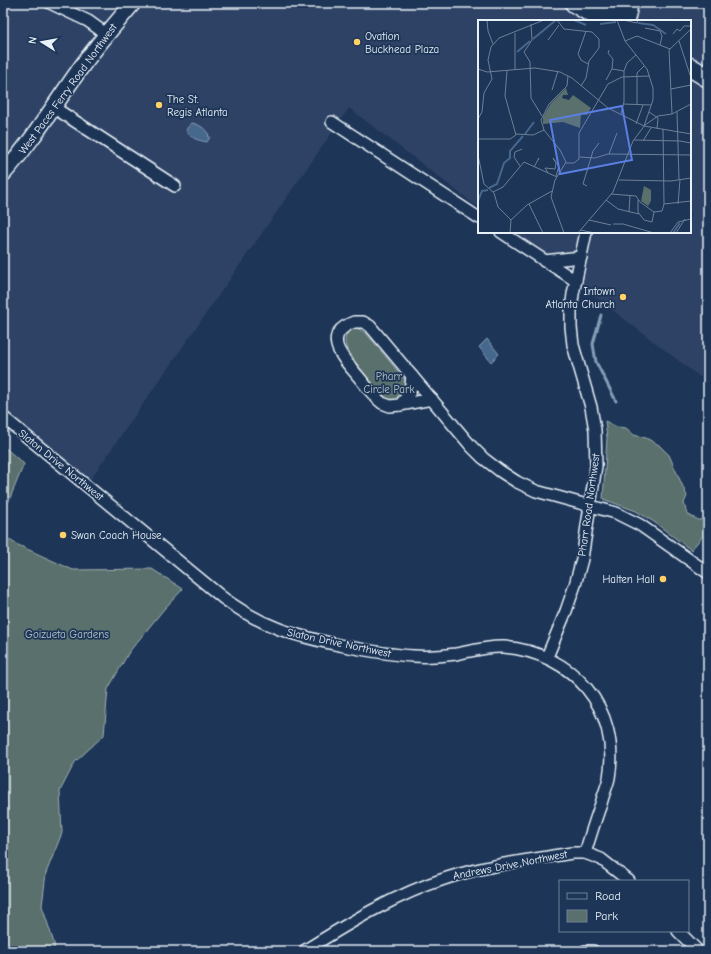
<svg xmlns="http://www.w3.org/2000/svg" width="711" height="954" viewBox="0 0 711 954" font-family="'Comic Neue',sans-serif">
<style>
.built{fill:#2e4265}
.green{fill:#5a706c;stroke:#a1b0b2}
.water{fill:#47678d;stroke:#879eb8}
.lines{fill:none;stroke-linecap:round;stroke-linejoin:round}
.stream{stroke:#879eb8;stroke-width:3}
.minor-casing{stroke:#e8f1f8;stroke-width:14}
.tertiary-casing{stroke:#e8f1f8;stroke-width:17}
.secondary-casing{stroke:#e8f1f8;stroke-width:18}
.trunk-casing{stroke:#e8f1f8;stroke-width:21}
.minor{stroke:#1d3557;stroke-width:11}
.tertiary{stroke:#1d3557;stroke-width:14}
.secondary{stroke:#1d3557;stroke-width:15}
.trunk{stroke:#1d3557;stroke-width:18}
.poi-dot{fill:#ffd166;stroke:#1d3557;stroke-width:1.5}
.labels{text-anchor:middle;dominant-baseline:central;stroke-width:3.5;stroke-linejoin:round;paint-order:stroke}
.poi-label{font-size:11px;fill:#e8f1f8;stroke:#1d3557;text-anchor:start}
.street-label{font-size:11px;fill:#e8f1f8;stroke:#1d3557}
.park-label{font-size:11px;fill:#b6c4c7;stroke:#1d3557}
.inset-river{fill:none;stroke:#47678d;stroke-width:2}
.inset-road{fill:none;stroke:#6e8097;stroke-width:1}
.view{fill:#5a7fe2;fill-opacity:0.15;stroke:#5a7fe2;stroke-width:2}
.inset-edge{fill:none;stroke:#e8f1f8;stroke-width:2}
</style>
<rect width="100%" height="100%" fill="#1d3557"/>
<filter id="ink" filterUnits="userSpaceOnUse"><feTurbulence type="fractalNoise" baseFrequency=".025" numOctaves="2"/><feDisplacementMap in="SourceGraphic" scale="8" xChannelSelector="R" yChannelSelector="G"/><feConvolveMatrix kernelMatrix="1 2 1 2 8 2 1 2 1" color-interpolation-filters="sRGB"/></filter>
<g filter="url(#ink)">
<path class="built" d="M3 3H708V383L510 232H690V21H479V208L349 108 86 486 7 428 3 433Z"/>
<g class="green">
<path d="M351 328H357L366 333 406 381V391C398 400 392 404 381 397L347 350C344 341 344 335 351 328Z"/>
<path d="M605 421 617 427 626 428 634 435 646 438 659 445 669 455 687 496 684 503 687 514 698 520 708 519V530L691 550 654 522 636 511 603 499 607 438Z"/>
<path d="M3 446 24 464 3 515Z"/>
<path d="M3 536 16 544 73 570 152 569 183 589 164 609 129 652 108 689 104 735 75 762 60 791 62 833 46 873 42 906 54 943 55 951H3Z"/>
</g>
<g class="water">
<path d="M191 123C199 124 205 128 209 135L208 136 210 137 207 142C198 140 193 140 186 130Z"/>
<path d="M487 339 499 354 491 362 479 347Z"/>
</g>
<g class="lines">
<path class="stream" d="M601 315 593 344 596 362 616 401"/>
<g class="minor-casing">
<g id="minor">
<path d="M50 3 88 21 106 34"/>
<path d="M53 107 175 186"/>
<path d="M332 122 479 218"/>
<path d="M501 232 576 281"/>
<path d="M544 261 581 257"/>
<path d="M354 322H363L370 326 412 376 410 392 400 405 390 406 382 403C372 395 365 384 357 375 343 358 320 335 354 322Z"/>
<path d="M412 376 471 446 483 458 500 471 517 482 536 491 616 513 640 525 708 573"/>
<path d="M400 405 432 399"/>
<path d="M3 417 223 598C263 627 292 635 339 645 364 650 389 655 414 656 428 657 442 656 456 654 472 651 488 646 504 647 573 653 621 708 609 778 607 787 603 795 601 804 595 820 590 837 585 853"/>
<path d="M547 657 566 611 575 585 582 559 596 466 595 430 591 407 573 345 571 327V310L573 294 586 232"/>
<path d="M678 931 698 951"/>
<path d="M304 951C349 923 396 894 447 878 487 865 530 860 572 853H585L601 859 629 881"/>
<path d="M585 951H593"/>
</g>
</g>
<g class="tertiary-casing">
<path id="tertiary" d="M627 21 631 3"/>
</g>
<g class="secondary-casing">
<path id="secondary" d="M3 174C31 143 53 107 77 73 94 48 114 26 133 3"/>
</g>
<g class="trunk-casing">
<g id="trunk">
<path d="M574 3 604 21"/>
<path d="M599 3 617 15 621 21"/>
<path d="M690 67 708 78"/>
</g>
</g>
<use href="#minor" class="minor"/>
<use href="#tertiary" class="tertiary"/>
<use href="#secondary" class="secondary"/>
<use href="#trunk" class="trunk"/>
</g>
</g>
<g class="poi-dot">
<circle cx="357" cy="42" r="4"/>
<circle cx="159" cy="105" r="4"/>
<circle cx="623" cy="297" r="4"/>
<circle cx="63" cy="535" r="4"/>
<circle cx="663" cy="579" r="4"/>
</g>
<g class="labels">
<g class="poi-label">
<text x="365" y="36">Ovation<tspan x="365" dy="13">Buckhead Plaza</tspan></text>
<text x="167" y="99">The St.<tspan x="167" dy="13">Regis Atlanta</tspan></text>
<text x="615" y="291" text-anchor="end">Intown<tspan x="615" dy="13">Atlanta Church</tspan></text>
<text x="71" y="535">Swan Coach House</text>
<text x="655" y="579" text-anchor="end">Halten Hall</text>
</g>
<g class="street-label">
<text transform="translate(68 89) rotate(-54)">West Paces Ferry Road Northwest</text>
<text transform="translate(61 465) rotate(39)">Slaton Drive Northwest</text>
<text transform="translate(589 505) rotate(-82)">Pharr Road Northwest</text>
<text transform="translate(339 643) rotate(12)">Slaton Drive Northwest</text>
<text transform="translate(510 865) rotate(-11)">Andrews Drive Northwest</text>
</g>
<g class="park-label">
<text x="389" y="376">Pharr<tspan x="389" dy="13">Circle Park</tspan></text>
<text x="67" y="634">Goizueta Gardens</text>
</g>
</g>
<g transform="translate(478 20)">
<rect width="213" height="213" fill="#1d3557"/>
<path d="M88 68 90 75H85L84 78 91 80 95 75 113 88 109 95 103 94 102 108 85 102 65 104V97L73 83ZM166 166 173 170V181L170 186 163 181Z" fill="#5a706c"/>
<path class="inset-river" d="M96 0 108 5M160 3 175 5 188 14M122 4 138 2M55 19 78 0M39 32 52 21M47 114 56 102M11 168 19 164 26 143 32 138V131L45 116M0 181 4 171 10 170M195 213 202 203"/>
<path class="inset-road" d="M9 0 10 11 15 24M79 0 86 9 114 12 121 19V28L111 41 108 58 103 66M145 0 159 3 160 0M53 4 54 20 46 32 52 42 53 78 64 96M167 8 182 11 184 16 182 25M108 11 100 34 103 40 110 44M37 13V50M195 14 199 9 202 11 206 6H213M70 20 81 5M147 21 159 16 192 29M201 21 213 58M0 49 9 52 57 48 82 52 94 58 130 88 166 106 175 80V68L169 49 147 21 139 0M134 49 146 51M128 60 134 49 135 39 130 33 131 30M193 69 213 65M74 70 80 51M145 84 173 85M159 85V53L166 46M171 92 180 98 179 109M199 92 201 160M143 94 146 82V51L149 43 158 35M194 94 191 30 213 9M0 99 4 92 6 73 14 59 10 40 13 27 21 18 66 0M158 104 165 85M166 106 213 114M185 109 186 184M38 114 55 115 66 110M0 119H32L38 115 27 76 29 51M156 120 202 121 213 123M165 121 173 108M131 134 139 113M0 135 6 164 16 173 20 187 33 200 32 213M102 137 117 138 130 134 213 135M88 143H96L101 139V113L130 64 144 57 172 56M42 146 36 137 37 132 44 129M56 147 61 138 60 140M70 153 67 148 77 149 78 143 75 138 78 142M78 156 81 146 78 143M141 160 193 161 213 158M109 166 105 164 115 131 121 123M15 172 25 167 46 142 79 157M133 174 158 176 162 182 176 192 184 191 186 184 213 181M128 180 140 189 161 194M160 180V192L166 200 174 202 176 192M51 184 65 213M200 184 202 160M151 192 152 176M33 200 49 185 74 171M111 200 133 205M135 204H145L176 213M102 210 117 213M86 213 73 177 77 160 88 142 82 130 66 110 63 100 71 84 89 66 90 56M100 213 135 172 155 121 167 105 180 96 194 94 213 84M192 213 200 202 213 199M198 213 207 199"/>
<path class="view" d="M144 86 154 140 82 154 72 100Z"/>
<rect width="213" height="213" class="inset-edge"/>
</g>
<rect width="711" height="954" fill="none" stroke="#1d3557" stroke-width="16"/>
<rect x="8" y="8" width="695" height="938" fill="none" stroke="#e8f1f8" stroke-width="1.5" filter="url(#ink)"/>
<rect x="559" y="880" width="130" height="52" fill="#1d3557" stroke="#6e8097"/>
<rect x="567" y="893" width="20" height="6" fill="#1d3557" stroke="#6e8097"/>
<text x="595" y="900" font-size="12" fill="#e8f1f8">Road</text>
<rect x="567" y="910" width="20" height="12" fill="#5a706c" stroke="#6e8097"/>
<text x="595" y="920" font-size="12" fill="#e8f1f8">Park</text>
<g transform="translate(42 42) rotate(281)" stroke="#1d3557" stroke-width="3" paint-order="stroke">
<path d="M0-3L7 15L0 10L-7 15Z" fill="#e8f1f8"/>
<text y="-6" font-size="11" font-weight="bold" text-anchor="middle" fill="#e8f1f8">N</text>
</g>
</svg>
